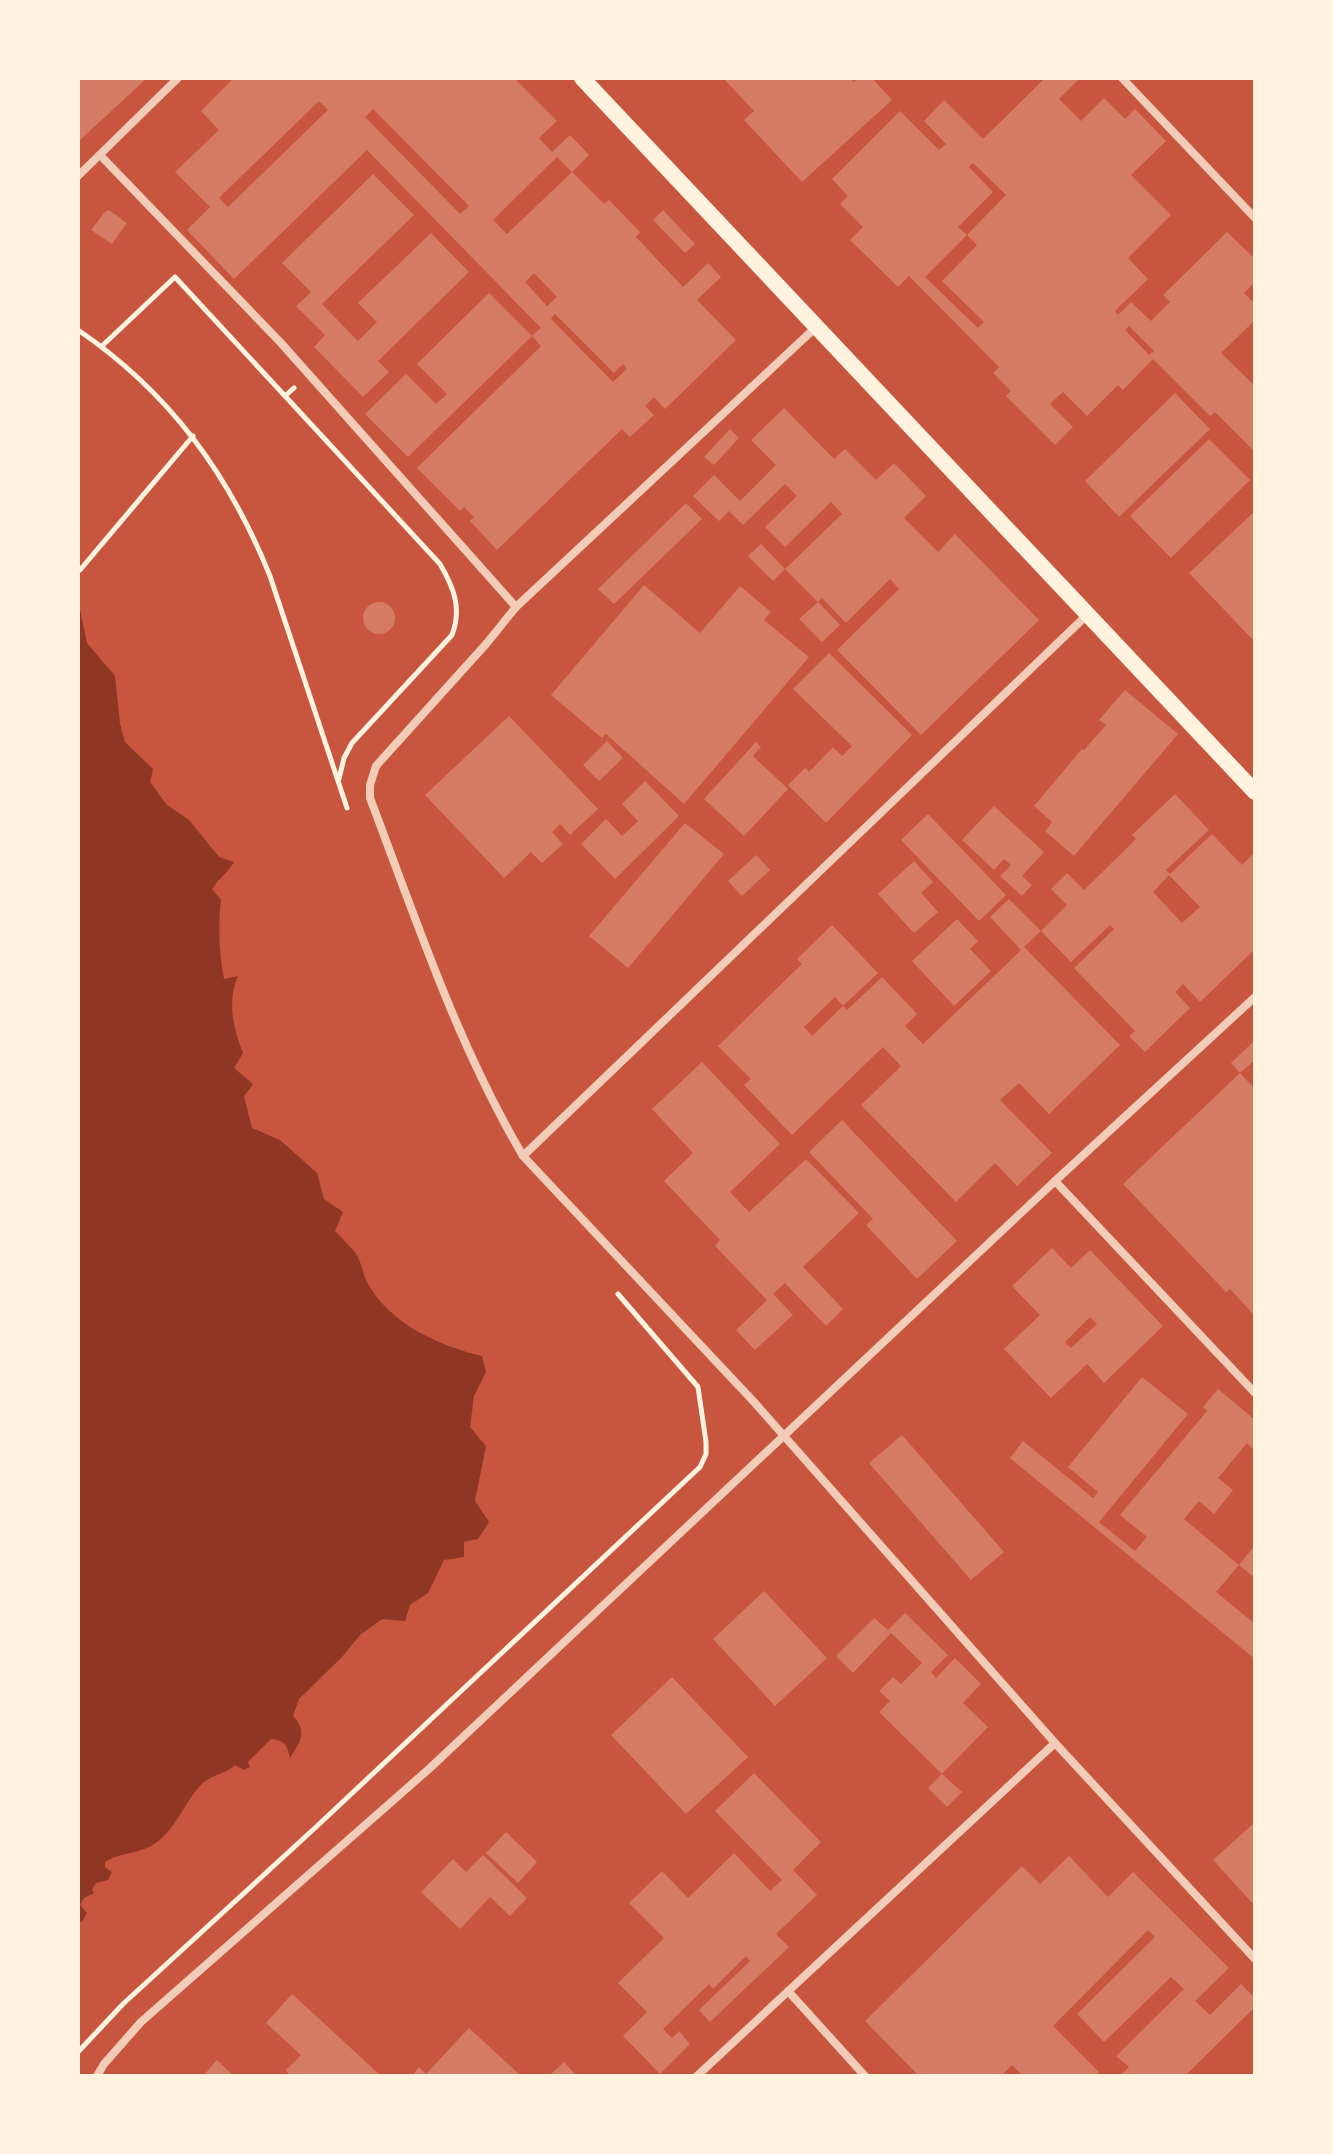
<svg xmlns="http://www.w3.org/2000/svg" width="1333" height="2154" viewBox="0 0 1333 2154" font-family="Georgia,serif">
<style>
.water{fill:#8f3625}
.building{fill:#d67c66;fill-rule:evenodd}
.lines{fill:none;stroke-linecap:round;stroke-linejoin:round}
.path{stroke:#fff3e0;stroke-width:5}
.minor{stroke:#f1ccb7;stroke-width:8}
.secondary{stroke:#fff3e0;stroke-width:16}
</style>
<rect width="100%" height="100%" fill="#c8553d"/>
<path class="water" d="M78 600 87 643 115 676 120 724 125 742 153 769 150 782 167 805 189 820 219 857 234 862C228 873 219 878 212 889L221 900C218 926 219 953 224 979L238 976C227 1002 233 1027 243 1053L234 1068 253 1084 244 1096 252 1128 280 1140 317 1173 324 1199 343 1212 335 1231C342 1238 350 1246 356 1254 362 1263 363 1275 368 1284 391 1324 439 1346 482 1356L486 1372 474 1396 470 1427 486 1446 475 1501 489 1522 478 1539 464 1542V1557L444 1560 428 1593 410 1605 405 1621 382 1619 360 1635 342 1657 299 1699 293 1716C308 1732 300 1742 290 1758 287 1744 284 1740 271 1739L248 1762 250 1767 244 1770 235 1765C225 1775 208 1775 199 1787 184 1804 176 1828 157 1842 141 1854 121 1852 105 1862V1867L112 1872 108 1880 96 1883 92 1889 94 1893 84 1898 80 1905 87 1913 82 1922 78 1921Z"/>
<g class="building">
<path d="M78 78H147L79 141Z"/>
<path d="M234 78H514L557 121 539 138 552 152 570 135 589 155 572 172 557 157 493 220 507 234 572 172 604 204 609 200 640 232 636 237 683 287 708 263 721 277 697 300 736 340 665 409 654 397 645 406 654 415 630 437 622 429 497 550 470 521 474 517 464 507 460 511 417 468 541 346 532 336 408 457 365 414 406 374 436 404 447 394 417 364 489 293 532 336 541 328 367 150 234 279 187 230 210 207 175 172 219 130 201 111ZM319 101 328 110 228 207 219 198ZM373 109 469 206 460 214 365 117ZM534 273 557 297 547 306 525 282ZM555 314 614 373 623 364 627 369 613 382 551 319Z"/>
<path d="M723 78H850L854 82 858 78H872L892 100 802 182 744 120 754 111Z"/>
<path d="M1045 78H1080L1059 99 1081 121 1104 98 1125 119 1135 109 1166 141 1131 175 1171 215 1128 258 1148 279 1115 311 1118 315 1131 302 1151 321 1170 302 1163 295 1227 232 1255 259V282L1244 293 1255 304V320L1221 353 1255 386V452L1215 412 1210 416 1153 359 1123 390 1118 385 1087 416 1063 392 1050 404 1073 427 1055 445 1006 396 1011 391 993 373 999 367 909 276 898 287 850 240 863 227 840 204 848 196 832 179 900 111 939 150 946 144 924 121 944 100 983 139ZM973 163 1006 195 967 235 958 227 993 192 969 167ZM967 235 977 245 942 281 984 322 978 328 925 277ZM1129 326 1154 351 1149 355 1125 330Z"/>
<path d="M373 174 414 215 322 304 358 341 377 322 358 303 431 233 469 272 378 361 389 372 363 397 314 347 325 335 296 306 311 292 282 263Z"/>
<path d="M109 210 127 223 112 244 91 230 104 213Z"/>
<path d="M663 210 695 244 685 253 653 220Z"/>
<path d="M1175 393 1210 429 1119 517 1085 481Z"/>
<path d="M784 408 834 459 845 449 876 480 894 463 926 496 904 518 938 552 955 534 1039 620 921 735 837 650 899 589 890 579 846 623 822 598 818 602 785 569 842 514 831 502 785 547 765 527 797 496 785 484 743 525 729 511 719 521 693 496 714 475 740 501 776 465 751 440Z"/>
<path d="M730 429 739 438 714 465 704 457Z"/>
<path d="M1209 439 1250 480 1171 558 1130 516Z"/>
<path d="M686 503 702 519 614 604 598 589Z"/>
<path d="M1255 511V642L1189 573Z"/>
<path d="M761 544 785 569 773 581 748 556Z"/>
<path d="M644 585 700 633 740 586 771 612 764 620 809 657 684 804 606 734 602 738 551 695Z"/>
<circle cx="379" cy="618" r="16"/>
<path d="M818 602 840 625 822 642 799 619Z"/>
<path d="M829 653 912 735 826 823 788 785 805 768 809 772 833 747 842 756 852 746 793 689Z"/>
<path d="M1125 690 1178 734 1074 856 1045 831 1052 822 1034 806 1082 749 1084 750 1106 725 1099 720Z"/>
<path d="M509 716 598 809 570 835 560 824 552 832 563 844 542 863 531 852 504 878 425 795Z"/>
<path d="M607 741 623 758 599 781 583 765Z"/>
<path d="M756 742 761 747 753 756 788 789 744 836 704 799Z"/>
<path d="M645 781 679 816 615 879 581 844 606 819 622 836 638 821 622 804Z"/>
<path d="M1175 794 1209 830 1166 870 1170 874 1212 834 1242 865 1255 852V949L1200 1002 1183 984 1175 992 1190 1008 1145 1052 1129 1036 1135 1031 1074 968 1114 929 1110 925 1071 962 1041 931 1067 905 1051 889 1067 873 1084 890 1136 839 1132 835ZM1169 875 1200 907 1182 923 1153 892Z"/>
<path d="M994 806 1044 852 1022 876 1032 885 1022 896 1000 876 1011 865 1004 859 994 870 962 840Z"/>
<path d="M928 814 1006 895 979 921 901 840Z"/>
<path d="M685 823 724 854 628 968 589 936Z"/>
<path d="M756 855 770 870 742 896 728 881Z"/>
<path d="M914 861 933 882 921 893 938 912 914 933 878 894Z"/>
<path d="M1009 899 1041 931 1024 947 1120 1045 1049 1114 1019 1083 1000 1100 1052 1153 1017 1186 995 1163 956 1202 861 1105 901 1066 883 1047 792 1135 744 1085 751 1079 718 1046 802 964 797 959 832 925 878 973 843 1006 835 997 804 1027 812 1036 843 1006 847 1010 882 977 917 1014 905 1026 923 1044 1021 950 990 917Z"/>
<path d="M957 919 978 941 970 949 991 971 954 1006 912 961Z"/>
<path d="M1255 1040V1060L1240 1073 1231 1063Z"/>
<path d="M702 1062 780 1144 730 1192 749 1212 806 1159 859 1213 803 1267 843 1309 826 1326 785 1283 773 1294 793 1315 755 1350 736 1330 767 1300 715 1246 720 1240 664 1181 693 1153 652 1109Z"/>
<path d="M1240 1073 1255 1089V1316L1230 1289 1226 1292 1123 1184Z"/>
<path d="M842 1120 957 1241 917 1279 866 1225 873 1219 809 1152Z"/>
<path d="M1052 1248 1071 1268 1090 1250 1163 1326 1104 1383 1087 1364 1051 1398 1004 1349 1040 1315 1012 1286ZM1090 1317 1097 1324 1071 1348 1065 1342Z"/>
<path d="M1142 1377 1188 1414 1099 1522 1135 1551 1147 1537 1120 1515 1207 1411 1203 1407 1218 1389 1255 1420V1451L1247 1443 1218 1478 1233 1490 1214 1514 1199 1501 1184 1519 1239 1565 1216 1592 1255 1624V1659L1010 1458 1023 1441 1093 1498 1098 1492 1068 1467Z"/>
<path d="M902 1435 1004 1552 971 1580 869 1463Z"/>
<path d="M1255 1545V1578L1239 1565Z"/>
<path d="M764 1591 827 1658 775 1706 713 1639Z"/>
<path d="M905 1613 948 1655 931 1672 936 1678 955 1658 981 1684 963 1703 988 1727 942 1774 879 1712 890 1701 879 1691 893 1677 901 1684 922 1663 891 1633 853 1673 836 1656 874 1618 888 1630Z"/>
<path d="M672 1677 748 1757 686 1814 611 1735Z"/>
<path d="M754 1773 821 1842 793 1870 817 1895 776 1934 789 1947 710 2022 699 2010 750 1961 746 1956 713 1989 709 1984 663 2029 672 2038 679 2031 690 2044 660 2074 623 2036 647 2012 618 1983 664 1938 629 1903 662 1871 688 1898 734 1853 770 1891 782 1880 715 1811Z"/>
<path d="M942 1774 962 1792 947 1807 928 1788Z"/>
<path d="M1255 1822V1906L1213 1860Z"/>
<path d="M506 1832 537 1862 518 1883 486 1853Z"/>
<path d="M483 1855 527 1898 510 1916 490 1897 460 1929 421 1892 453 1859 466 1872Z"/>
<path d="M1069 1856 1108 1897 1133 1872 1229 1968 1195 2001 1210 2015 1241 1984 1255 1998V2007L1185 2076H1120L1129 2067 1116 2056 1184 1989 1171 1977 1104 2042 1077 2014 1155 1937 1148 1930 1053 2026 1099 2072 1095 2076H1023L1012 2065 1001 2076H919L865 2021 1022 1866 1040 1884Z"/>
<path d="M292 1994 327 2026 381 2076H290L286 2070 301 2055 266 2023Z"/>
<path d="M469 2028 521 2076H412L419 2067 426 2074Z"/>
<path d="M217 2060 234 2076H203Z"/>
<path d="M564 2062 577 2076H549Z"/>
</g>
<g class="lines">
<g class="path">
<path d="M78 330C169 392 229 474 270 576L347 808"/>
<path d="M102 346 175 277 285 396"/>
<path d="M294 388 285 396 440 564C454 588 462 608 452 635L352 743 344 758 339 779"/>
<path d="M80 570 193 436"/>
<path d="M78 2052 123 2004 316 1827 700 1467 706 1454V1442L698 1387 618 1294"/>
</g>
<g class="minor">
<path d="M1122 78 1255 218"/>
<path d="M100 155 281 343 516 607"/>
<path d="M78 176 178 78"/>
<path d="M815 328 516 607 487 643 376 766 370 785V798C416 919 457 1044 523 1156L755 1403 1055 1743 1255 1959"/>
<path d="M523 1156 1088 614"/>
<path d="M1055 1181 1255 1393"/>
<path d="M788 1991 865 2076"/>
<path d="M97 2076 104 2064 141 2022 430 1768 1055 1181 1255 997"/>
<path d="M697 2076 1055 1743"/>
</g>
<path class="secondary" d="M582 78C805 317 1032 553 1255 792"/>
</g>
<rect width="1333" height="2154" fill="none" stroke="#fff3e0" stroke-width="160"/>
</svg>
